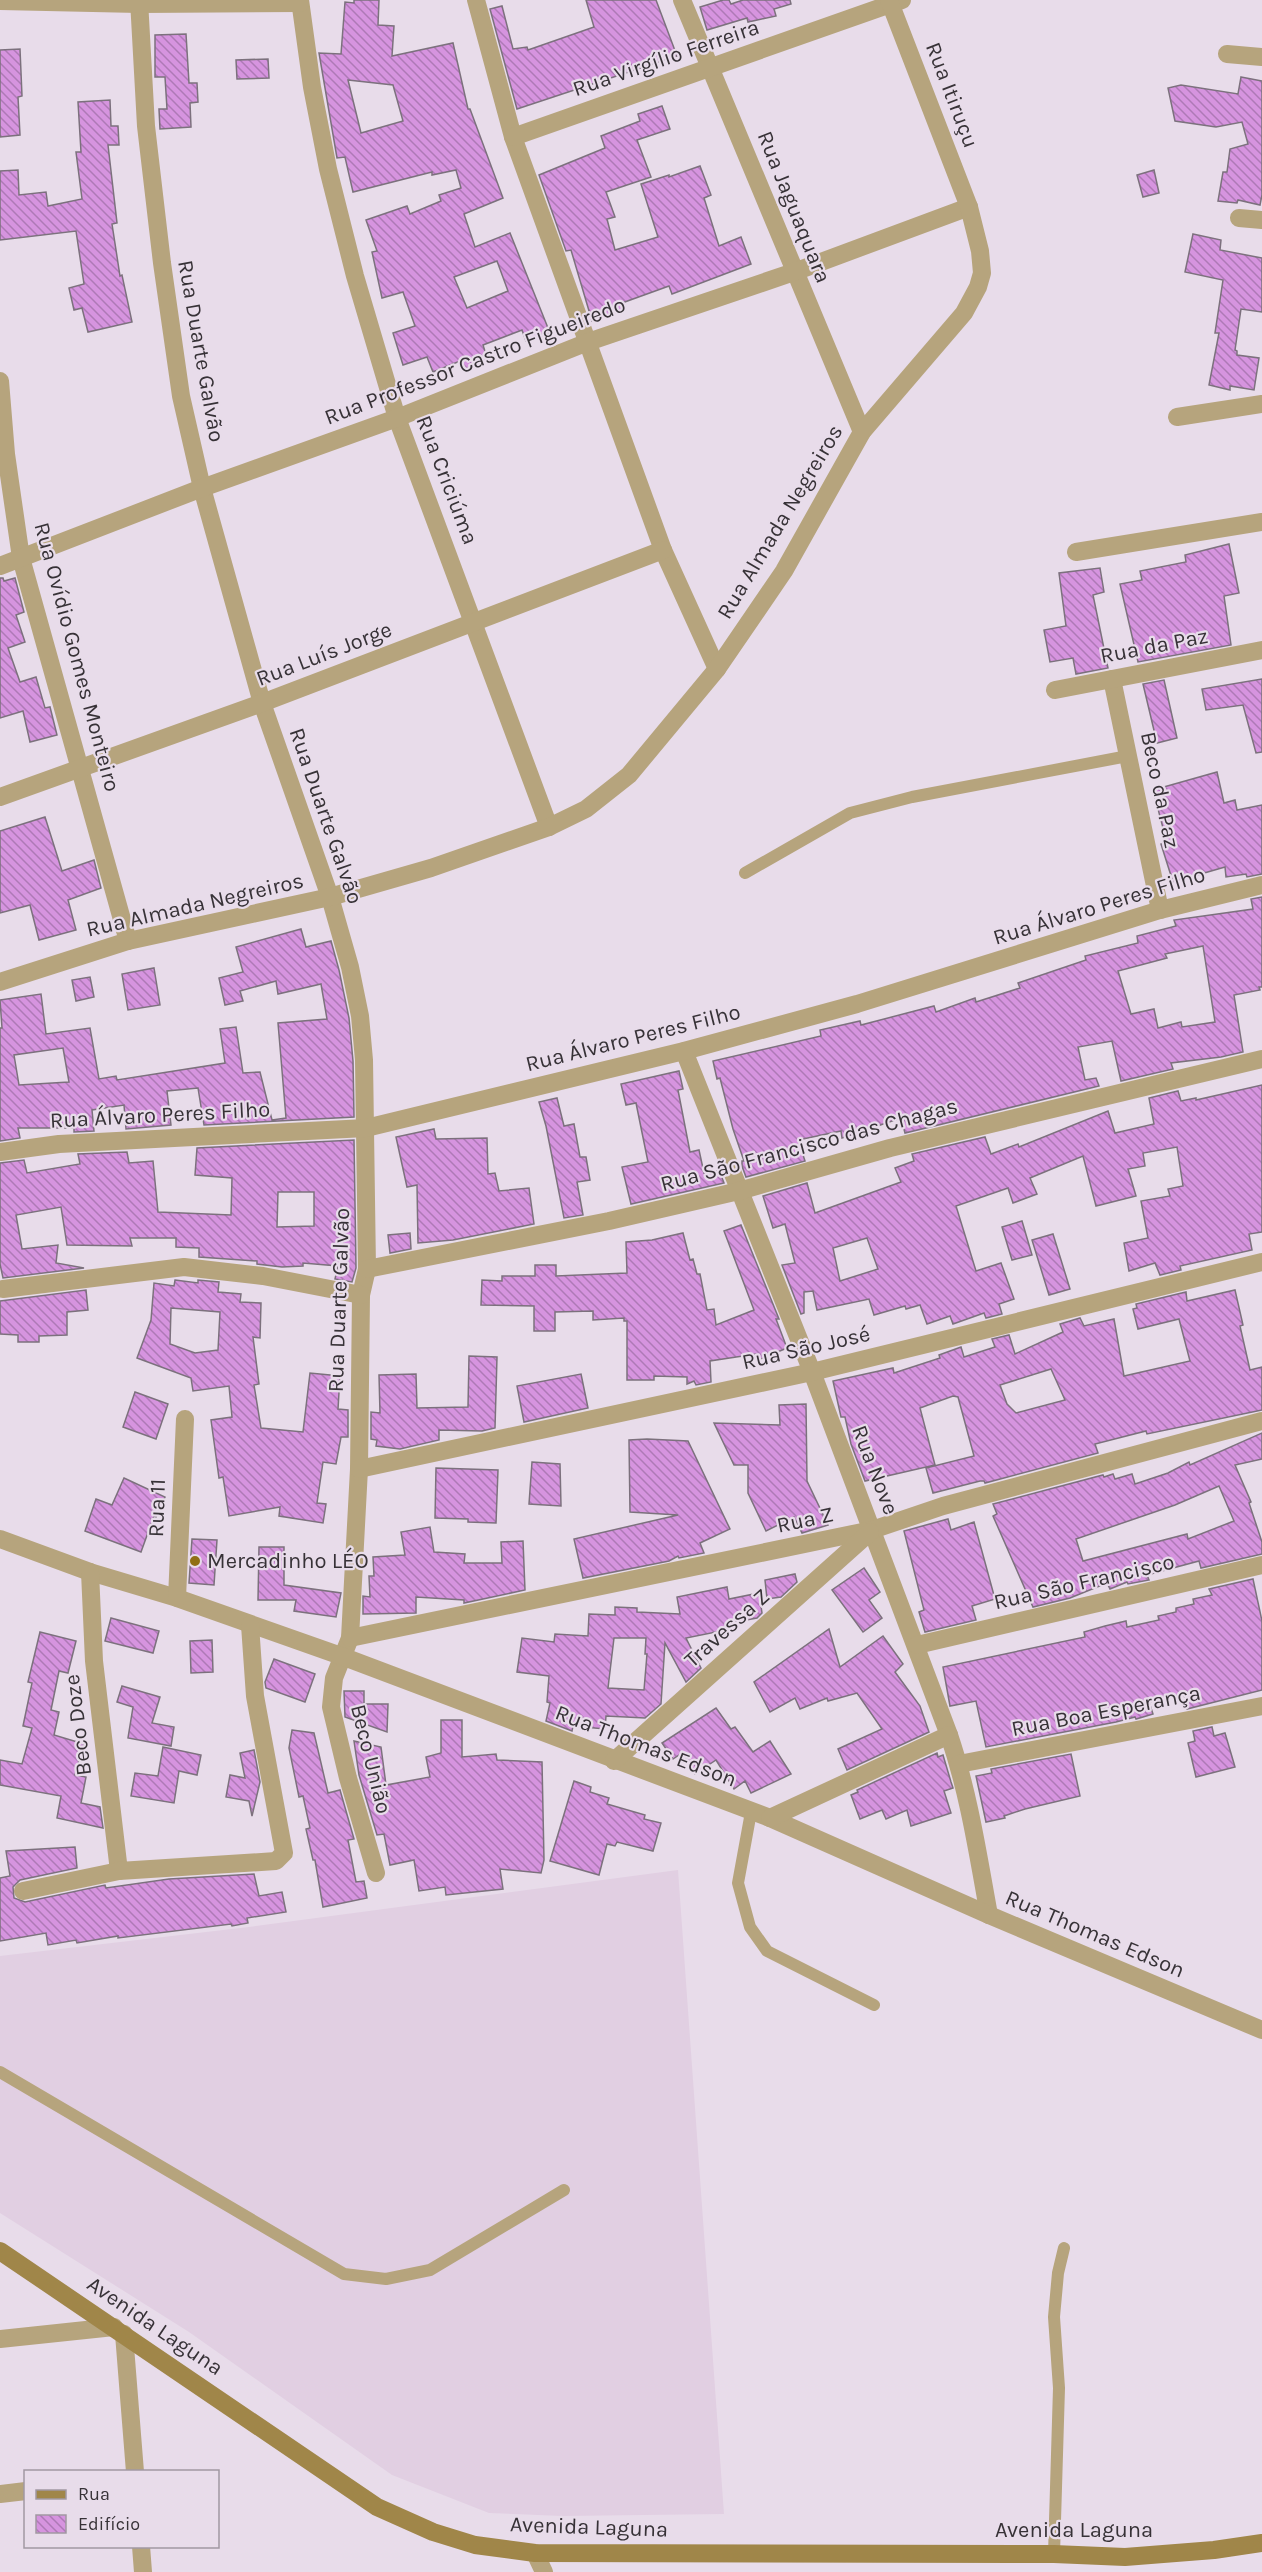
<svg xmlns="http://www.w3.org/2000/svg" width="1262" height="2572" viewBox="0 0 1262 2572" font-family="Karla,sans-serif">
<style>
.built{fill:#e1cfe2}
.building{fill:url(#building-back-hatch);stroke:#7c717d;stroke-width:1.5;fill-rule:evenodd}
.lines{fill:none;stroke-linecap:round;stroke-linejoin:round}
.lane{stroke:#b6a47d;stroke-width:12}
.street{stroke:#b6a47d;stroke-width:18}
.secondary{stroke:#a08649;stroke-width:18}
.poi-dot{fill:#906f14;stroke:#e8dcea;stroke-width:2}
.labels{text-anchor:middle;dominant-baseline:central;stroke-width:4.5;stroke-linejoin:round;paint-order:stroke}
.street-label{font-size:22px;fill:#373237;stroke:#e8dcea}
.poi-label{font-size:22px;fill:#373237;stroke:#e8dcea;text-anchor:start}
</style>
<defs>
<pattern id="building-back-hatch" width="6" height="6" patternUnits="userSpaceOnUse" patternTransform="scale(1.5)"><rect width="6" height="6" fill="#d694df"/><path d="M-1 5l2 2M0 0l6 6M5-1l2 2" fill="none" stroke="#ae79b6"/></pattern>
</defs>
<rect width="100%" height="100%" fill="#e8dcea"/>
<path class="built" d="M678 1870 724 2514 562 2516 489 2513 392 2475 189 2332 0 2213V1956L249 1927Z"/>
<g class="building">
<path d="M354 0H379L378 25 394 26 392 56 453 43 468 109H470L503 198 464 214 475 247 510 233 550 333 526 341 522 330 483 345 488 361 463 370 460 361 433 372 427 357 403 365 393 333 415 326 403 292 382 298 372 252 377 251 366 220 407 206 410 214 441 201 439 195 461 188 456 170 432 175V172L353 192 345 157 337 158 319 53 341 54 345 2 354 3ZM348 80 393 85 403 121 361 133ZM497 261 508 291 467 308 454 277Z"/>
<path d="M586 0H656L677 56 517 109 490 9 502 6 513 49 527 47 528 50 594 27Z"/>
<path d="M723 0H729L731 4 743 0H790L791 4 774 9 776 16 748 22 747 18 707 30 700 7Z"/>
<path d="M186 34 189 83H197L198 102 190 103 191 127 160 129 159 109H167L165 77H155V35Z"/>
<path d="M20 49 22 96 18 97 20 135 0 137V50Z"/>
<path d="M268 59 269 78 237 79 236 60Z"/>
<path d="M1241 77 1262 81V195L1260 205 1238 200 1237 203 1218 201 1223 172H1227L1230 149 1248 144 1242 122 1216 127 1175 121 1168 88 1181 85 1238 94Z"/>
<path d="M110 100 111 126H118L119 145H108L117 223 112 224 120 276 122 275 132 322 88 332 82 308 74 310 69 288 84 284 76 231 0 240V171L18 170 19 195 46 192 48 206 82 199 76 152H81L78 102Z"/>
<path d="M662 106 670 129 637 140 651 177 606 192 615 217 607 219 615 250 658 237 641 184 669 175V177L700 166 711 195 704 198 719 246 741 237 751 264 672 294 669 286 622 303 625 309 592 321 571 250 566 251 539 175 605 148 601 136 640 121 638 114Z"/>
<path d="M1154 170 1159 193 1143 197 1137 175Z"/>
<path d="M1193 234 1221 240 1220 250 1262 258V312L1241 309 1235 350 1237 351V355L1259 358 1254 390 1230 386V390L1209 385 1219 333H1215L1223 280 1185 272Z"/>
<path d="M1229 544 1239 593 1224 596 1231 645 1138 662 1120 584 1142 580 1140 571 1186 562 1185 555Z"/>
<path d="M1100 568 1104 592 1093 595 1108 668 1076 674 1073 658 1050 662 1044 630 1066 626 1059 573Z"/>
<path d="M0 578H3L4 581 15 578 24 612 16 615 25 642 8 648 20 682 36 677 45 708 50 707 57 735 30 742 23 711 0 718Z"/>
<path d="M1262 679V752L1256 753 1243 705 1206 710 1202 689Z"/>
<path d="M1164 680 1177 738 1157 743 1143 684Z"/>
<path d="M1217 772 1224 803 1235 800 1237 810 1262 805V874L1247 877 1246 874 1226 877 1225 867 1173 882 1161 844 1167 843 1153 790Z"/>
<path d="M45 817 62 871 94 860 101 888 68 900 76 930 39 940 30 905 0 913V831Z"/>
<path d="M1262 897V987H1259L1260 990 1234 995 1243 1052 1221 1057 1171 1063 1173 1069 1121 1081 1112 1041 1078 1047 1085 1080 1096 1078 1099 1086 905 1133 901 1118 842 1138 841 1131 798 1140 805 1161 746 1177 742 1166V1161H744L733 1129 720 1078 717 1079 713 1061 821 1036 820 1030 860 1021 861 1025 934 1006 936 1012 975 998 976 1002 1020 988 1018 983 1086 960 1085 956 1138 943 1137 936 1176 926 1174 920 1253 909 1251 899ZM1203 946 1215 1022 1182 1027 1181 1022 1158 1028 1154 1009 1131 1014 1118 971 1167 958 1165 954Z"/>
<path d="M301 929 306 947 331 941 339 970 349 1018 353 1061 354 1117 204 1125 198 1088 167 1091 171 1125 126 1129 124 1105 92 1110 94 1131 74 1132V1128H18L20 1138 0 1141V1028H2L0 1000 41 994 46 1034 90 1028 99 1079 116 1076 117 1080 225 1063 220 1029 236 1027 243 1073 260 1072 272 1120 286 1118 278 1023 327 1019 321 984 278 994 276 981 240 991 243 1001 225 1005 219 978 243 972 236 947ZM63 1048 69 1082 19 1085 14 1055Z"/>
<path d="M154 968 160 1005 128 1010 122 974Z"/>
<path d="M90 977 94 997 76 1001 72 980Z"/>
<path d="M679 1071 683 1089 678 1090 690 1152 699 1150 704 1173 719 1170 724 1183 631 1204 622 1167 648 1162 636 1103 626 1105 621 1084Z"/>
<path d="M1262 1085V1232L1249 1234 1252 1250 1180 1266 1181 1270 1160 1275 1155 1263 1129 1271 1124 1243 1148 1238 1141 1201 1170 1196 1168 1189 1183 1186 1177 1147 1143 1153 1145 1166 1128 1169 1136 1196 1096 1206 1083 1156 1030 1178 1037 1194 1013 1203 1008 1188 956 1206 976 1271 1001 1263 1014 1299 999 1304 1002 1314 986 1318 984 1313 953 1324 950 1316 927 1324 920 1305 906 1309 905 1306 874 1315 869 1299 817 1310 813 1291 804 1292V1313L801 1314 782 1265 795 1263 785 1224 773 1228 763 1196 807 1183 815 1213 901 1182 895 1168 914 1161 912 1154 985 1137 991 1154 1018 1144 1019 1147 1108 1111 1115 1133 1154 1124 1149 1098 1178 1091 1181 1101 1196 1098V1100ZM867 1238 878 1269 840 1281 833 1248Z"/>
<path d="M557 1098 564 1126 574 1124 580 1157H586L590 1180 577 1182 583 1215 564 1218 546 1126 539 1102Z"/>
<path d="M434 1129 436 1139 487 1138 488 1174 495 1173 499 1191 529 1188 534 1224 453 1240 418 1243 417 1185 407 1187 396 1137Z"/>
<path d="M354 1140 356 1268 352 1282 335 1279 338 1266 303 1263V1266L282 1267 257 1264V1261L199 1257V1248L176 1247V1238H130L132 1246 67 1245 61 1207 16 1215 22 1249 58 1245 56 1263 84 1268 3 1278 0 1264V1163L24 1160 27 1173 80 1164 78 1154 127 1152 129 1163 153 1161 158 1212 231 1215 232 1178 195 1175 197 1148ZM278 1192H314V1226L277 1227Z"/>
<path d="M1022 1221 1032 1255 1012 1260 1002 1227Z"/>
<path d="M741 1225 779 1319H776L787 1348 758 1360 756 1354 710 1361 711 1382 696 1385 694 1381 687 1384V1377L654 1376V1380H627V1321H624V1318L593 1320V1311L555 1312V1331H534V1306L481 1305 482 1280 502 1281V1276H535V1265H556V1276L627 1273 626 1242 652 1240 683 1233 690 1260 693 1259 697 1274H700L707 1310 714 1309 716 1325 754 1310 724 1231Z"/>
<path d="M410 1233 411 1249 390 1253 388 1235Z"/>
<path d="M1053 1234 1070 1289 1049 1295 1032 1240Z"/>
<path d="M175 1280 198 1283V1280L219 1282 218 1292 241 1294 240 1302 261 1303 260 1338 253 1337 259 1384 254 1385 261 1428 303 1432 310 1373 340 1376 338 1409 348 1410V1437H341L336 1464 323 1462 317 1503 326 1504 323 1523 279 1516 280 1507 229 1516 223 1477 219 1478 211 1420 232 1417 229 1386 193 1391 191 1378 137 1358 151 1320 154 1283 174 1286ZM171 1308 220 1312 218 1350 195 1353 170 1344Z"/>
<path d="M86 1290 88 1310 67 1312V1335L39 1336V1342H18V1335L0 1334V1301Z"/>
<path d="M1235 1290 1243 1325 1240 1326 1250 1370 1262 1367V1410L1147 1434 1146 1431 1095 1444 1098 1453 985 1483 984 1481H980L933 1493 926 1468 974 1456 958 1397 953 1396 920 1408 935 1465 865 1481 851 1444 845 1417H841L833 1381 893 1368 894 1373 940 1358 939 1355 961 1347 964 1357 995 1347 992 1339 1009 1335 1015 1354 1063 1332 1060 1324 1080 1318 1084 1326 1114 1319 1124 1376 1190 1361 1179 1319 1138 1329 1133 1309 1137 1308 1136 1304 1186 1292 1187 1301ZM1051 1369 1065 1400 1016 1413 1007 1404 1000 1385Z"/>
<path d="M469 1356 497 1357 495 1428 482 1431 439 1430V1440L400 1449 376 1446 377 1440 371 1439V1412L380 1413 379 1375 416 1374 417 1408 468 1407Z"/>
<path d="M581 1374 588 1408 524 1422 517 1386Z"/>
<path d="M135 1392 168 1404 156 1439 123 1427Z"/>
<path d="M806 1404 807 1481 828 1525 802 1533 794 1517 766 1531 748 1493V1465H734L714 1423 780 1425 779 1405Z"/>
<path d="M1262 1433V1459L1235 1465 1251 1502 1249 1503 1262 1542V1554L1201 1568 1199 1561 1147 1575 1149 1580 1128 1584 1127 1582 1110 1589 1107 1583 1070 1598 1033 1607 993 1516 997 1514 993 1504 1103 1475 1104 1477 1113 1474 1115 1479 1132 1474 1135 1484 1168 1473 1189 1462 1190 1465ZM1219 1486 1234 1521 1188 1539 1187 1534 1083 1561 1076 1539 1175 1505Z"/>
<path d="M647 1439 688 1441 730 1529 700 1543 704 1553 679 1558 678 1556 669 1561 583 1578 574 1539 678 1515 630 1512 629 1440Z"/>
<path d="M532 1462 560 1464 561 1506 529 1504Z"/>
<path d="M436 1468 498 1470 496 1523 468 1522V1519L435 1518Z"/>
<path d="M124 1478 165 1497 156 1517 154 1516 141 1552 85 1531 96 1499 112 1505Z"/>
<path d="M948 1519 951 1530 974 1522 995 1599 972 1606 976 1620 925 1632 919 1612 924 1610 904 1531Z"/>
<path d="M430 1527 434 1552 465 1554 464 1563H502L501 1542 523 1541 525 1590 464 1603V1600L416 1597V1613L363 1614V1596L370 1597 369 1576H374L373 1557 405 1555 401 1532Z"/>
<path d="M192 1539 217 1540 214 1585 189 1583Z"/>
<path d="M259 1547H284V1585L341 1593 336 1617 294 1611 296 1600H258Z"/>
<path d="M864 1568 880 1592 869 1600 882 1618 863 1632 832 1590Z"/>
<path d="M795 1574 797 1582 781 1597 767 1599 765 1580Z"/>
<path d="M1253 1579 1262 1621V1690L1187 1709 1184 1694 1149 1702 1153 1714 1143 1717 1136 1719 1135 1717 1116 1722 986 1747 976 1701 950 1706 943 1667 1085 1637 1084 1632 1105 1626 1126 1621 1127 1627 1159 1620 1158 1616 1176 1612V1608L1194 1604 1193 1599 1212 1595 1209 1589Z"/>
<path d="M727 1587 729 1599 759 1593 762 1613 757 1618 735 1622 736 1628 686 1638 701 1668 686 1682 665 1643 661 1704 645 1718 606 1716 605 1729 573 1726 572 1731 546 1721 550 1703 547 1702 549 1676 517 1672 522 1638 554 1642 555 1634 588 1636 589 1614 615 1615V1607L637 1608V1612L680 1614 677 1597ZM614 1638H646L645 1654H647L644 1690 608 1688Z"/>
<path d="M111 1618 159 1631 153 1653 105 1641Z"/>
<path d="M829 1629 840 1667 883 1636 903 1664 895 1672 920 1706 929 1732 847 1770 838 1749 882 1729 857 1693 828 1701 827 1698 800 1709 795 1698 770 1712 754 1682Z"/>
<path d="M40 1632 76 1641 68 1673 59 1671 51 1710 59 1712 54 1735 84 1744 75 1775 86 1777 81 1803 100 1807 103 1828 57 1818 61 1796 0 1785V1760L22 1764 32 1728 23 1726 32 1683 28 1682Z"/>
<path d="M212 1640 213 1672 191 1673 190 1641Z"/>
<path d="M274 1659 315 1674 305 1702 266 1688 265 1682Z"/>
<path d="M122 1686 160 1697 152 1723 174 1727 171 1746 128 1738 133 1707 117 1702Z"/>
<path d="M344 1691H364V1704H388L387 1732 345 1717Z"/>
<path d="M716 1708 731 1729 735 1727 753 1752 770 1741 791 1774 751 1793 745 1781 734 1789 716 1760 695 1774 682 1753 673 1759 662 1743Z"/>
<path d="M441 1720H462V1757L496 1754 497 1760 542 1762 544 1860 541 1873 500 1869 503 1889 446 1895 445 1887 419 1891 414 1860 390 1865 384 1834 377 1835 359 1775 354 1741 381 1747 386 1785 430 1777 426 1757 441 1753Z"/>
<path d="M1212 1727 1214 1736 1225 1733 1235 1767 1196 1777 1188 1743 1195 1741 1193 1731Z"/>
<path d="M292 1730 314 1733 328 1793 340 1790 354 1839 348 1840 356 1882 364 1881 367 1898 323 1907 315 1860H313L306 1829 310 1828 303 1796 299 1797 289 1748Z"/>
<path d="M163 1747 201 1755 197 1775 179 1771 174 1803 131 1796 135 1773 158 1776Z"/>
<path d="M254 1750 260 1782 252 1816 249 1801 226 1797 230 1775 245 1778 240 1753Z"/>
<path d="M937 1753 938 1757 943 1755 951 1782 953 1788 944 1791 951 1813 911 1826 907 1810 886 1819 882 1810 860 1819 851 1795 858 1792 857 1790Z"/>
<path d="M1071 1754 1080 1796 1025 1809 1004 1816 1005 1818 986 1822 976 1776 992 1773 991 1769Z"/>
<path d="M574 1781 591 1787 590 1792 609 1798 607 1804 645 1815 644 1819 661 1823 653 1851 617 1842 615 1846 607 1844 599 1875 550 1861Z"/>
<path d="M75 1847 77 1868 20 1880 13 1887 14 1898 25 1902 105 1885 106 1888 169 1879 254 1874 259 1896 282 1892 286 1912 247 1918 248 1923 232 1926 231 1924 118 1938V1936L77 1943 76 1940 48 1945 46 1933 0 1941V1878L10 1876 6 1851Z"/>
</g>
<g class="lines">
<g class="lane">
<path d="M745 873 850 813 912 797 1128 756"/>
<path d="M751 1812 738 1883 750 1927 767 1951 874 2005"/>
<path d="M0 2072 344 2274 386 2279 430 2270 564 2190"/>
<path d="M1054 2554 1059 2388 1054 2317 1058 2273 1064 2248"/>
</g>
<g class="street">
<path d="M139 0 146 126 162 263 181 396 202 488 262 703 330 897 350 967 360 1016 364 1060 367 1269 361 1295 359 1469 350 1638 334 1678 331 1707 348 1778 376 1873"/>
<path d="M300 0 312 87 328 169 355 276 397 418 549 827"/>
<path d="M476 0 513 137 663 550 717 669"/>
<path d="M682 0 862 432"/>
<path d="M0 1 139 4 300 3"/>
<path d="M1227 54 1262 57"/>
<path d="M513 137 902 0"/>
<path d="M1239 218 1262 220"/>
<path d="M0 381 6 454 21 558 128 941"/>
<path d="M1177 417 1262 404"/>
<path d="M1076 552 1262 522"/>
<path d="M0 566 202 488 397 418 588 342 794 272 969 207"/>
<path d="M1112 679 1160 910"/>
<path d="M1055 690 1262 650"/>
<path d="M0 797 262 703 663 550"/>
<path d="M0 982 128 941 330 897 431 868 549 827 586 809 629 775 717 669 784 571 862 432 964 313 978 287 982 273 980 251 969 207 889 0"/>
<path d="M684 1051 812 1372 949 1735C969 1794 978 1855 989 1915"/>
<path d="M0 1152 59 1144 366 1128 684 1051 857 1004 1160 910 1262 885"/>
<path d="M367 1269 609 1221 739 1191 890 1148 1262 1059"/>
<path d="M3 1289 184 1267 263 1276 361 1295"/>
<path d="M359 1469 812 1372 1262 1262"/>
<path d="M0 1539 90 1572 177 1598 344 1657 770 1818 989 1915 1262 2030"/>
<path d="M90 1572 94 1661 119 1871"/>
<path d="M177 1598 185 1419"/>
<path d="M350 1638 872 1530 943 1506 1262 1421"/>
<path d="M917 1645 1262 1565"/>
<path d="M614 1761 870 1532"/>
<path d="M959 1764 1262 1706"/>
<path d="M770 1818 949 1735"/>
<path d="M23 1891 119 1871 276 1861 284 1853 255 1696 250 1625"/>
<path d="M124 2334 135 2472"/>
<path d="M0 2339 114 2327"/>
<path d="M0 2494 26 2491"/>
<path d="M141 2546 143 2572"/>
<path d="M535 2553 544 2572"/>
</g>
<path class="secondary" d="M0 2251 377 2507 433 2532 475 2545 535 2553 1054 2554 1125 2557 1214 2550 1262 2543"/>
</g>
<circle class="poi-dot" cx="195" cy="1561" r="6"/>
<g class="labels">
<g class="street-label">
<text transform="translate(666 58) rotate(-19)">Rua Virgílio Ferreira</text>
<text transform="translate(952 95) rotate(69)">Rua Itiruçu</text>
<text transform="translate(794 207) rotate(68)">Rua Jaguaquara</text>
<text transform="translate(201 351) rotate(80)">Rua Duarte Galvão</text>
<text transform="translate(475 361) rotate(-21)">Rua Professor Castro Figueiredo</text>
<text transform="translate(447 480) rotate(69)">Rua Criciúma</text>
<text transform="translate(780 522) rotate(-59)">Rua Almada Negreiros</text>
<text transform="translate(1154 646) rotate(-11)">Rua da Paz</text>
<text transform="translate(324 654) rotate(-21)">Rua Luís Jorge</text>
<text transform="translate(77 657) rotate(75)">Rua Ovídio Gomes Monteiro</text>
<text transform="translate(1160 790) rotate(78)">Beco da Paz</text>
<text transform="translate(326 816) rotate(71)">Rua Duarte Galvão</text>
<text transform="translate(195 905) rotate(-13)">Rua Almada Negreiros</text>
<text transform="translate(1099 906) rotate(-17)">Rua Álvaro Peres Filho</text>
<text transform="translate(633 1038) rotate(-14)">Rua Álvaro Peres Filho</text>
<text transform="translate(160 1115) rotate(-3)">Rua Álvaro Peres Filho</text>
<text transform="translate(809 1145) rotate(-15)">Rua São Francisco das Chagas</text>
<text transform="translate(339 1300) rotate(-88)">Rua Duarte Galvão</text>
<text transform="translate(806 1348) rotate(-13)">Rua São José</text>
<text transform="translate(875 1470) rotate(69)">Rua Nove</text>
<text transform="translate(157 1508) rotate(-88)">Rua 11</text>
<text transform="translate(805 1520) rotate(-12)">Rua Z</text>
<text transform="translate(1084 1582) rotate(-13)">Rua São Francisco</text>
<text transform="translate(727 1628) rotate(-42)">Travessa Z</text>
<text transform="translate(1106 1711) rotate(-11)">Rua Boa Esperança</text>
<text transform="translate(78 1725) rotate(-97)">Beco Doze</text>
<text transform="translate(646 1746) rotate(21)">Rua Thomas Edson</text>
<text transform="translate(371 1759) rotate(76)">Beco União</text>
<text transform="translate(1095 1934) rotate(23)">Rua Thomas Edson</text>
<text transform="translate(155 2326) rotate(34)">Avenida Laguna</text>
<text transform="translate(589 2527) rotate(2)">Avenida Laguna</text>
<text x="1074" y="2530">Avenida Laguna</text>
</g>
<g class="poi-label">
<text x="207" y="1561">Mercadinho LÉO</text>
</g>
</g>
<rect x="24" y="2470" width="195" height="78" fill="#e8dcea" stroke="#a198a2" stroke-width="1.5"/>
<rect x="36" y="2490" width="30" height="9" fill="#a08649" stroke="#a198a2" stroke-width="1.5"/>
<text x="78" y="2500" font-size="18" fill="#373237">Rua</text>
<rect x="36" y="2515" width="30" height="18" fill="url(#building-back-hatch)" stroke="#a198a2" stroke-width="1.5"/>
<text x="78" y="2530" font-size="18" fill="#373237">Edifício</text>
</svg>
